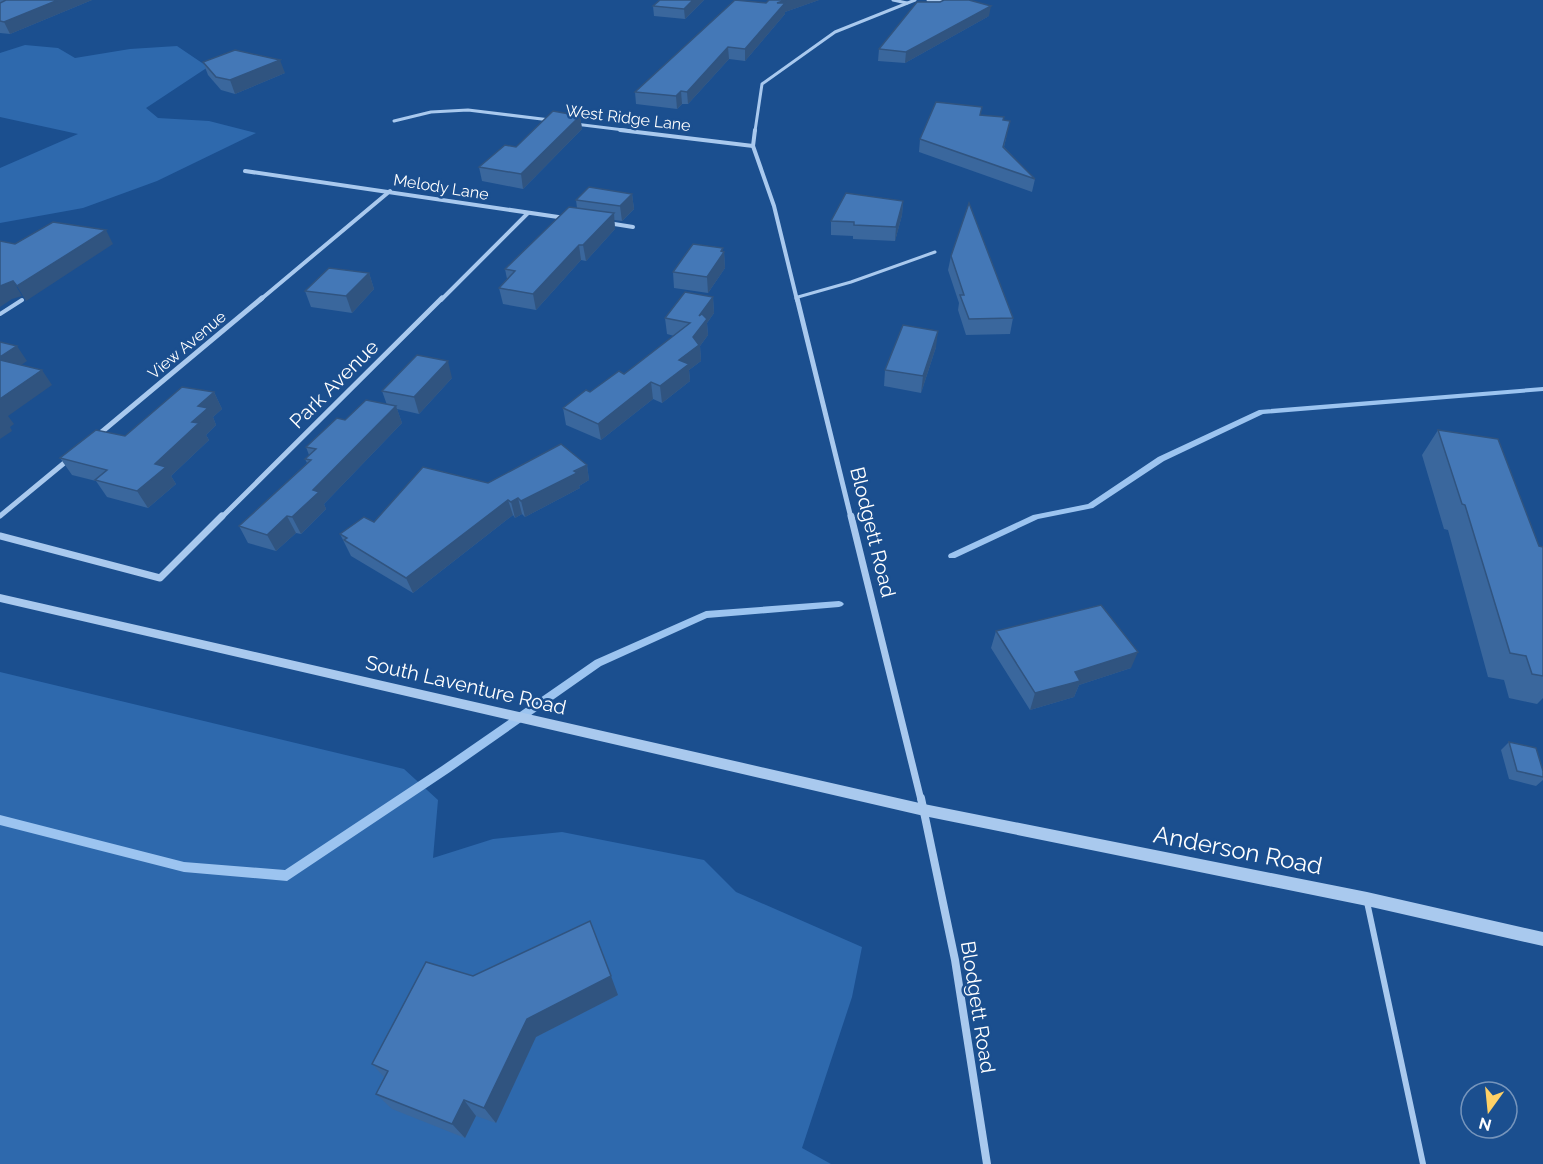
<svg xmlns="http://www.w3.org/2000/svg" width="1543" height="1164" viewBox="0 0 1543 1164" font-family="Raleway,sans-serif">
<style>
.green{fill:#2e69ad}
.lines{fill:none;stroke-linecap:round;stroke-linejoin:round}
.stream{fill:#9cc4f0;fill-rule:evenodd}
.service-far2{stroke:#a9c9ee;stroke-width:3}
.service-far1{stroke:#a9c9ee;stroke-width:4}
.service{stroke:#a9c9ee;stroke-width:6}
.minor-far4{stroke:#a9c9ee;stroke-width:3}
.minor-far3{stroke:#a9c9ee;stroke-width:4}
.minor-far2{stroke:#a9c9ee;stroke-width:5}
.minor-far1{stroke:#a9c9ee;stroke-width:7}
.minor{stroke:#a9c9ee;stroke-width:8}
.tertiary{fill:#a9c9ee;fill-rule:evenodd}
.wall{fill:#3a679d}
.shaded-wall{fill:#305480}
.building{fill:#4478b7;stroke:#305480;stroke-width:1.5}
.labels{text-anchor:middle;dominant-baseline:central;stroke-width:5;stroke-linejoin:round;paint-order:stroke}
.far-street-label{font-size:16px;fill:#fff;stroke:#1b4f8f}
.street-label{font-size:20px;fill:#fff;stroke:#1b4f8f}
.near-street-label{font-size:24px;fill:#fff;stroke:#1b4f8f}
</style>
<rect width="100%" height="100%" fill="#1b4f8f"/>
<g class="green">
<path d="M25 45 58 48 75 58 130 49 177 46 208 67 146 108 158 118 209 121 256 133 157 181 83 208 0 223V168L78 134 0 117V53Z"/>
<path d="M0 672 404 769 438 800 433 858 493 839 562 832 704 860 736 892 862 947 852 997 802 1148 831 1164H0Z"/>
</g>
<g class="lines">
<g class="stream">
<path d="M1543 387V391L1263 414 1164 461 1093 508 1038 519 955 558H949L948 556 949 554 1033 515 1088 504 1158 457 1259 410Z"/>
<path d="M839 601 842 602 844 604 842 606 839 607 707 618 601 666 450 772 287 881 184 872 0 825V815L184 862 285 870 442 766 595 660 706 611Z"/>
</g>
<path class="service-far2" d="M798 297 851 282 935 252"/>
<path class="service-far1" d="M0 314 22 300"/>
<path class="service" d="M1367 902 1423 1164"/>
<g class="minor-far4">
<path d="M893 0 907 3"/>
<path d="M928 0H954"/>
<path d="M394 121 431 112 468 110 550 120"/>
<path d="M575 124 632 131"/>
<path d="M755 131 762 84 835 32 915 0"/>
</g>
<g class="minor-far3">
<path d="M620 130 753 146"/>
<path d="M755 130 753 146 774 206 797 300"/>
<path d="M245 171 565 218"/>
<path d="M608 223 633 227"/>
<path d="M260 300 390 191"/>
<path d="M441 300 528 213"/>
</g>
<g class="minor-far2">
<path d="M797 298 851 518"/>
<path d="M98 435 262 298"/>
<path d="M0 516 69 459"/>
<path d="M221 518 442 298"/>
</g>
<g class="minor-far1">
<path d="M851 516 921 800"/>
<path d="M0 536 160 578 222 516"/>
</g>
<path class="minor" d="M921 798 955 960 987 1164"/>
<path class="tertiary" d="M0 594 924 804 1367 892 1543 932V946L1367 906 924 816 0 602Z"/>
</g>
<g class="wall">
<path d="M0 0H92L10 34 0 33Z"/>
<path d="M660 0H704L685 19 654 16 653 6Z"/>
<path d="M769 0H819L785 12V14L745 61 729 59 688 104H682L677 109 636 104 635 92 766 3Z"/>
<path d="M989 16 905 63 878 61 879 49Z"/>
<path d="M203 62 285 73 235 94 221 90 208 75Z"/>
<path d="M981 115 1003 120 1007 134 1004 147 1035 179 1032 192 919 152 920 139Z"/>
<path d="M580 116 582 129 523 189 482 181 479 167 516 147Z"/>
<path d="M632 194 634 209 622 221 614 220 615 229 586 261 581 260 536 310 503 304 499 288 507 279 505 269 577 208 576 200Z"/>
<path d="M903 201 902 215 895 241 853 239V236L831 235V221Z"/>
<path d="M723 252H724L725 268 708 293 674 288 673 272Z"/>
<path d="M951 256 1013 318 1010 334 966 335 958 310 959 303 948 270Z"/>
<path d="M369 273 374 289 352 313 311 307 305 291Z"/>
<path d="M713 297 714 313 707 323 708 335 700 346 701 361 689 370 690 381 662 403 653 399 601 440 566 425 563 408 624 374 674 336 667 334 665 318Z"/>
<path d="M936 347 921 393 884 386 885 370Z"/>
<path d="M452 378 419 414 397 409 402 423 324 504 326 509 301 534 296 533 276 551 248 543 239 526 307 463 305 459 309 455 306 447 345 420 387 405 382 391Z"/>
<path d="M214 392 222 409 213 417 216 425 206 435 209 440 171 476 176 484 148 508 107 497 96 481 72 475 60 458 125 436Z"/>
<path d="M1438 430 1539 546 1543 547V698L1537 704 1509 698 1504 680 1488 677 1448 530 1444 529 1422 455Z"/>
<path d="M587 465 589 480 579 486 580 488 525 517 522 514 515 518 513 515 413 593 351 556 340 534 488 483Z"/>
<path d="M996 631 1131 668 1079 685 1074 697 1030 710 991 648Z"/>
<path d="M1509 742 1543 771V780L1536 786 1509 779 1501 750Z"/>
<path d="M473 976 618 995 536 1037 496 1123 476 1116 465 1138 392 1109 376 1094 385 1078 372 1064Z"/>
</g>
<g class="shaded-wall">
<path d="M58 0H92L10 34 4 22Z"/>
<path d="M693 0H704L685 19 684 9Z"/>
<path d="M786 0H819L785 12V14L745 61V49L777 3Z"/>
<path d="M991 6 989 16 905 63 906 52Z"/>
<path d="M728 47 729 59 688 104 687 92Z"/>
<path d="M280 60 285 73 235 94 230 80Z"/>
<path d="M681 91 682 104 677 109 676 96Z"/>
<path d="M580 116 582 129 523 189 521 174Z"/>
<path d="M632 194 634 209 622 221 620 206Z"/>
<path d="M903 201 902 215 895 241 896 227Z"/>
<path d="M614 213 615 229 586 261 583 245Z"/>
<path d="M106 230 113 244 26 301 17 286Z"/>
<path d="M579 245 581 260 536 310 533 294Z"/>
<path d="M723 248V254L724 252 725 268 708 293 707 277Z"/>
<path d="M369 273 374 289 352 313 346 296Z"/>
<path d="M13 281 22 296 12 299 0 307V286Z"/>
<path d="M713 297 714 313 707 323 708 335 700 346 701 361 689 370 690 381 662 403 660 386 679 360 693 337 699 316Z"/>
<path d="M938 331 936 347 921 393 923 376Z"/>
<path d="M17 346 27 361 8 374 0 363V357Z"/>
<path d="M448 361 452 378 419 414 414 397Z"/>
<path d="M42 370 52 385 8 416 14 424 10 427 12 431 0 439V399Z"/>
<path d="M651 382 653 399 601 440 598 424Z"/>
<path d="M214 392 222 409 213 417 216 425 206 435 209 440 171 476 176 484 148 508 137 491 155 464 192 422 198 406Z"/>
<path d="M396 406 402 423 324 504 326 509 301 534 292 517 313 490Z"/>
<path d="M587 465 589 480 579 486 580 488 525 517 521 501Z"/>
<path d="M518 498 522 514 515 518 511 502Z"/>
<path d="M508 500 513 515 413 593 406 578Z"/>
<path d="M287 516 296 533 276 551 267 535Z"/>
<path d="M1138 652 1131 668 1079 685 1074 697 1030 710 1035 693 1075 672Z"/>
<path d="M611 976 618 995 536 1037 496 1123 484 1108 527 1019Z"/>
<path d="M464 1100 476 1116 465 1138 452 1124Z"/>
</g>
<g class="building">
<path d="M6 0H58L4 22 0 21V3Z"/>
<path d="M660 0H693L684 9 653 6Z"/>
<path d="M735 0 766 3 769 0H786L777 3H785L745 49 728 47 687 92 681 91 676 96 635 92Z"/>
<path d="M944 0H969L991 6 906 52 879 49 917 2H940Z"/>
<path d="M235 50 280 60 230 80 216 77 203 62Z"/>
<path d="M936 102 982 107 980 115 1004 117 1003 120 1010 121 1003 147 1035 179 920 139Z"/>
<path d="M553 111 580 116 521 174 479 167 505 145 516 147Z"/>
<path d="M589 187 632 194 620 206 576 200Z"/>
<path d="M846 193 903 201 896 227 854 225V222L831 221Z"/>
<path d="M969 203 1013 318 969 319 960 295H964L951 256Z"/>
<path d="M569 207 614 213 583 245H579L533 294 499 288 515 271 505 269Z"/>
<path d="M53 222 106 230 17 286 13 281 0 286V241L15 244Z"/>
<path d="M693 244 723 248 721 251 724 252 707 277 673 272Z"/>
<path d="M329 268 369 273 346 296 305 291Z"/>
<path d="M685 292 713 297 699 316 702 314 707 319 693 337 699 345 679 360 689 364 660 386 651 382 598 424 563 408 586 390 590 392 619 371 624 374 690 323 665 318Z"/>
<path d="M903 325 938 331 923 376 885 370Z"/>
<path d="M0 342 17 346 0 357Z"/>
<path d="M417 355 448 361 414 397 382 391Z"/>
<path d="M0 360 42 370 0 399Z"/>
<path d="M182 387 214 392 198 406 208 408 192 422 199 423 155 464 166 467 137 491 95 480 107 470 60 458 96 430 125 436Z"/>
<path d="M366 400 396 406 313 490 319 492 292 517 287 516 267 535 239 526 311 460 305 459 316 449 306 447 337 418 345 420Z"/>
<path d="M1438 430 1498 439 1539 546 1543 547V676L1532 674 1526 656 1510 653 1465 505 1462 504Z"/>
<path d="M561 444 587 465 574 471 577 473 521 501 518 498 511 502 508 500 406 578 344 540 347 538 340 534 364 517 374 522 423 467 488 483Z"/>
<path d="M1101 605 1138 652 1075 672 1080 681 1035 693 996 631Z"/>
<path d="M1509 742 1536 748 1543 771V777L1517 771Z"/>
<path d="M590 921 611 976 527 1019 484 1108 464 1100 452 1124 376 1094 388 1071 372 1064 426 962 473 976Z"/>
</g>
<g class="labels">
<g class="far-street-label">
<text transform="translate(628 118) rotate(7)">West Ridge Lane</text>
<text transform="translate(441 187) rotate(9)">Melody Lane</text>
<text transform="translate(187 345) rotate(-40)">View Avenue</text>
</g>
<g class="street-label">
<text transform="translate(334 384) rotate(-45)">Park Avenue</text>
<text transform="translate(873 532) rotate(76)">Blodgett Road</text>
<text transform="translate(466 685) rotate(13)">South Laventure Road</text>
<text transform="translate(978 1007) rotate(81)">Blodgett Road</text>
</g>
<g class="near-street-label">
<text transform="translate(1238 850) rotate(11)">Anderson Road</text>
</g>
</g>
<g transform="translate(1489 1110) rotate(195)"><circle r="28" fill="#1b4f8f" stroke="#7695bc" stroke-width="1.5"/>
<path d="M0-4.5L10 22L0 15L-10 22Z" fill="#ffd166"/>
<text y="-9" font-size="16" font-weight="bold" text-anchor="middle" fill="#ffffff">N</text>
</g>
</svg>
